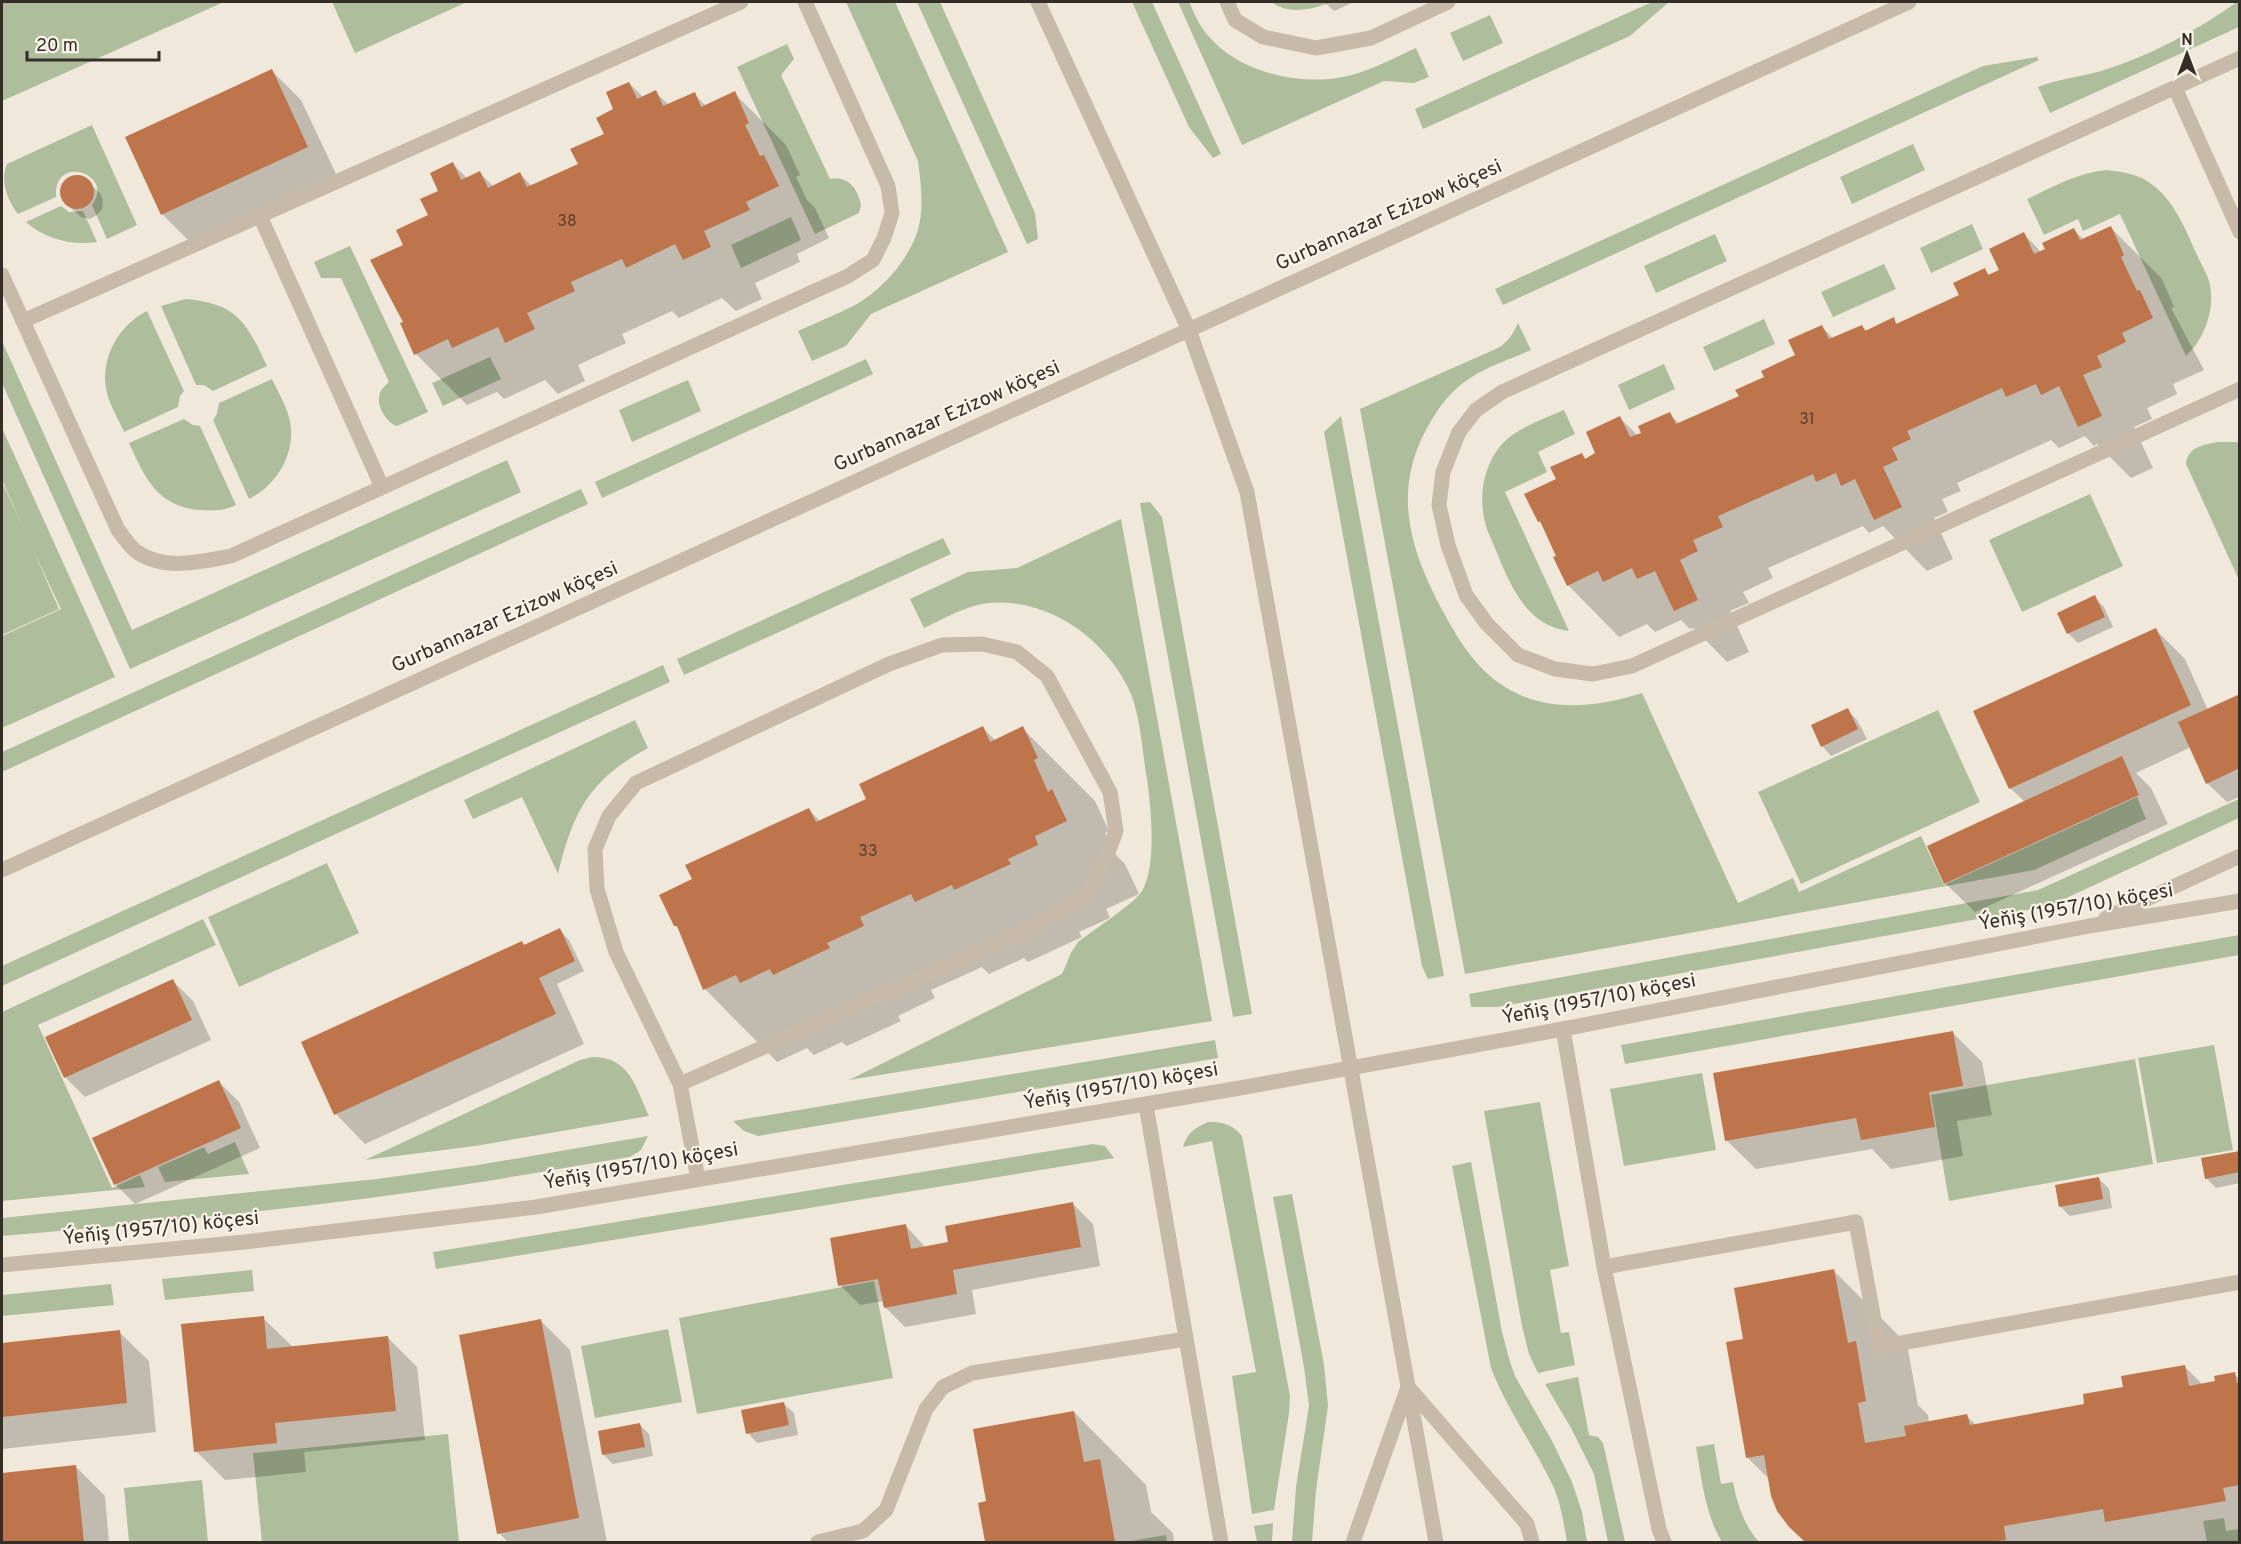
<svg xmlns="http://www.w3.org/2000/svg" width="2241" height="1544" viewBox="0 0 2241 1544" font-family="Overpass,sans-serif">
<style>
.green{fill:#aebe9c}
.shadow{fill:#0003}
.building{fill:#be754b}
.lines{fill:none;stroke-linecap:round;stroke-linejoin:round}
.minor{stroke:#c7baa8;stroke-width:15}
.labels{text-anchor:middle;dominant-baseline:central;stroke-width:4.5;stroke-linejoin:round;paint-order:stroke}
.number-label{font-size:16px;fill:#563f31}
.street-label{font-size:20px;fill:#342d28;stroke:#f8f2e7}
</style>
<rect width="100%" height="100%" fill="#f0e9db"/>
<g class="green">
<path d="M2 2H224L2 101Z"/>
<path d="M332 2H467L355 53Z"/>
<path d="M846 2H895L1008 252 871 314 846 346 812 361 798 331C817 322 838 314 857 304 883 289 909 259 918 230 924 208 921 183 918 161Z"/>
<path d="M917 2H940L1035 213 1038 239 1027 244Z"/>
<path d="M1132 2H1152L1221 154 1213 158 1189 127Z"/>
<path d="M1178 2H1189C1192 8 1195 16 1199 23 1227 70 1296 88 1348 76 1372 70 1394 58 1416 48L1429 77 1414 83 1384 81 1242 145Z"/>
<path d="M1271 2H1331C1311 10 1290 15 1271 2Z"/>
<path d="M1652 2H1669L1630 36 1423 129 1415 109Z"/>
<path d="M2237 2H2239V27L2050 113 2038 87C2058 79 2080 77 2101 71 2150 56 2196 31 2237 2Z"/>
<path d="M1490 15 1503 43 1463 61 1450 33Z"/>
<path d="M787 44 794 59 781 75 830 179C848 176 857 187 861 205L859 213 815 234 737 67Z"/>
<path d="M2037 57 2039 60 1503 305 1495 289 1983 66Z"/>
<path d="M92 125 137 225 107 239 92 205C116 174 53 153 56 197L18 214C7 200 0 180 7 164Z"/>
<path d="M1913 144 1925 170 1852 204 1840 177Z"/>
<path d="M2106 170C2118 171 2130 173 2142 178 2172 194 2184 226 2197 255 2201 264 2208 275 2210 285 2215 310 2204 340 2186 356L2120 214 2083 231 2078 219 2044 235 2027 199C2053 187 2077 173 2106 170Z"/>
<path d="M61 206 69 212 83 211 97 242C72 246 45 239 26 222Z"/>
<path d="M791 217 801 240 741 268 731 245Z"/>
<path d="M1972 224 1983 249 1931 273 1920 248Z"/>
<path d="M1715 234 1727 261 1656 293 1644 266Z"/>
<path d="M350 246 428 412 397 426C387 423 375 405 380 393 381 389 386 385 389 382L341 278H321L314 262Z"/>
<path d="M1884 264 1896 289 1833 317 1821 292Z"/>
<path d="M186 299C238 304 246 322 267 366L213 391 204 385H196L161 306Z"/>
<path d="M147 311 184 391 180 396 178 407 124 432C118 418 108 403 106 388 101 357 119 325 147 311Z"/>
<path d="M1764 319 1775 344 1714 371 1703 347Z"/>
<path d="M1518 323 1531 350C1506 361 1475 370 1455 390 1443 401 1434 415 1426 430 1391 495 1412 555 1445 615 1463 648 1482 677 1518 694 1557 712 1602 706 1642 693L1738 903 1793 878 1799 892 1921 836 1944 885 2137 797 2146 819 2034 870 1465 974 1360 409 1498 348C1508 342 1513 334 1518 323Z"/>
<path d="M2 341 132 630 507 460 521 492 130 669 2 383Z"/>
<path d="M490 357 501 379 443 406 432 383Z"/>
<path d="M866 359 873 374 602 498 595 482Z"/>
<path d="M1664 364 1675 389 1629 410 1618 385Z"/>
<path d="M272 379C278 392 288 408 290 422 296 453 277 485 249 499L213 420 217 414 219 403Z"/>
<path d="M688 380 701 411 632 442 619 410Z"/>
<path d="M1564 410 1575 434 1538 452 1547 472 1505 492 1569 631C1519 625 1506 571 1488 532 1475 498 1484 451 1517 432 1531 423 1548 417 1564 410Z"/>
<path d="M1341 416 1444 976 1428 979 1422 966 1324 432Z"/>
<path d="M184 419 193 425 200 426 236 505C225 511 211 511 199 510 157 506 145 478 129 443Z"/>
<path d="M2 428 115 677 2 728V636L61 609 34 552 59 609 2 635V482L24 529 2 480Z"/>
<path d="M2218 442H2239V580L2186 464C2188 446 2204 445 2218 442Z"/>
<path d="M581 489 588 504 2 772V752Z"/>
<path d="M2090 494 2123 566 2022 612 1989 540Z"/>
<path d="M1150 502 1162 517 1252 1014 1233 1017 1140 503Z"/>
<path d="M1121 519 1212 1021 849 1080 1062 974 1071 953 1078 942C1091 932 1136 902 1142 891 1157 866 1151 807 1147 779 1142 751 1141 720 1131 694 1107 638 1045 594 982 604 962 608 943 619 924 628L910 599 968 572 1017 568Z"/>
<path d="M943 538 951 554 684 675 677 659Z"/>
<path d="M663 665 670 682 2 986V966Z"/>
<path d="M1938 710 1980 802 1801 884 1758 792Z"/>
<path d="M635 720 648 748C590 779 573 811 558 874L522 797 473 819 464 800Z"/>
<path d="M2239 799V818L2049 906 1497 1007H1471L1469 994 2038 890Z"/>
<path d="M327 863 359 933 239 987 208 917Z"/>
<path d="M203 919 216 945 38 1025 112 1188 140 1175 145 1187 2 1201V1012Z"/>
<path d="M2239 935V955L1625 1064 1621 1045Z"/>
<path d="M1215 1040 1218 1058 758 1136 744 1131 733 1121Z"/>
<path d="M2214 1045 2233 1150 2157 1163 2138 1058Z"/>
<path d="M592 1057C630 1057 635 1086 649 1116L475 1146 365 1160 580 1060Z"/>
<path d="M2135 1059 2153 1164 1949 1201 1931 1095Z"/>
<path d="M1702 1073 1716 1150 1624 1166 1610 1089Z"/>
<path d="M1540 1102 1569 1266 1550 1270 1561 1333 1569 1332 1575 1365 1538 1373 1529 1354 1522 1326 1484 1111Z"/>
<path d="M1208 1122C1223 1122 1232 1124 1242 1136L1290 1396 1289 1413 1274 1510 1252 1514 1232 1376 1256 1372 1212 1141 1183 1147C1187 1133 1195 1128 1208 1122Z"/>
<path d="M648 1136 641 1150 630 1157C580 1165 531 1174 481 1182 323 1207 162 1222 2 1236V1218L377 1179 478 1165Z"/>
<path d="M235 1142 249 1174 165 1182 158 1167 204 1147 208 1154Z"/>
<path d="M1093 1144 1105 1146 1114 1158 436 1269 433 1252Z"/>
<path d="M1471 1162 1502 1332 1510 1362 1515 1376 1552 1441 1572 1482 1582 1512 1587 1542H1567C1564 1524 1561 1505 1554 1488 1535 1447 1507 1410 1491 1368L1452 1166Z"/>
<path d="M1292 1194 1324 1365 1328 1406 1316 1490 1312 1542H1292L1296 1487 1309 1406 1304 1367 1273 1197Z"/>
<path d="M252 1270 254 1291 165 1300 162 1279Z"/>
<path d="M874 1281 893 1378 697 1414 679 1318Z"/>
<path d="M111 1284 114 1305 2 1316V1295Z"/>
<path d="M668 1329 682 1402 595 1418 581 1346Z"/>
<path d="M1578 1377 1589 1435 1598 1437 1603 1443 1625 1542H1608L1594 1474 1571 1428 1545 1384Z"/>
<path d="M448 1434 459 1542H262L253 1453Z"/>
<path d="M1714 1444 1721 1484 1733 1482C1737 1504 1744 1525 1759 1542H1722C1705 1514 1702 1480 1696 1447Z"/>
<path d="M202 1480 208 1542H129L124 1488Z"/>
<path d="M2224 1518 2226 1531 2239 1529V1542H2207L2203 1521Z"/>
<path d="M1273 1523 1272 1542H1257L1254 1526Z"/>
<path d="M1166 1535 1167 1542H1131V1541Z"/>
</g>
<g class="shadow">
<path d="M1324 2H1354L1334 11Z"/>
<path d="M272 71 301 100 337 176 191 243 162 214Z"/>
<path d="M629 83 643 97 655 92 669 105 694 94 706 106 734 93 786 145 800 175 796 177 807 200 815 208 829 238 797 254 800 262 755 283 762 299 736 311 722 298 679 318 672 311 622 334 626 343 578 365 585 381 558 394 545 380 504 399 497 392 467 405 416 354 405 322V246L430 216 453 164 468 179 480 173 494 187 520 174 532 186 580 164 605 134Z"/>
<path d="M74 176 82 177 100 193 103 200 102 209 97 215 90 219 81 217 64 202 61 194V186L66 180Z"/>
<path d="M2111 228 2162 279 2174 307 2171 308 2204 370 2173 384 2177 394 2147 408 2152 419 2134 427 2153 468 2131 478 2097 444 2094 446 2085 436 2059 448 2051 440 1957 483 1961 491 1942 499 1948 512 1934 518 1953 559 1927 571 1883 526 1869 533 1863 526 1768 568 1773 578 1743 592 1749 603 1730 611 1749 652 1727 662 1694 628 1690 629 1681 620 1655 632 1647 624 1619 637 1568 585 1545 528 1539 521 1558 480 1581 455 1586 459 1597 454 1620 418 1638 436 1669 414 1680 424 1741 396 1797 356 1821 326 1834 339 1862 326 1867 331 1893 319 1899 325 1961 296 1985 270 1990 276 2001 270 2024 234 2041 252 2074 230 2084 240Z"/>
<path d="M2094 597 2104 607 2113 627 2078 643 2068 633Z"/>
<path d="M2155 629 2185 659 2208 710 2240 696V797L2227 802 2207 783 2191 747 2136 773 2151 788 2168 824 1975 912 1945 883 2025 802 2010 788Z"/>
<path d="M1847 710 1857 720 1867 739 1831 756 1822 746Z"/>
<path d="M983 728 996 741 1022 728 1095 801 1109 831 1105 833 1115 854 1125 864 1139 894 1106 909 1110 918 1079 932 1082 937 1028 962 1024 958 989 974 982 967 931 990 935 998 898 1016 901 1021 847 1046 842 1042 814 1055 807 1048 777 1062 705 989 680 930 675 925 694 880 808 809 821 822 868 800Z"/>
<path d="M560 930 569 940 584 971 557 984 584 1044 365 1144 336 1114 522 943 526 946Z"/>
<path d="M173 981 193 1001 211 1040 85 1097 66 1078 47 1038Z"/>
<path d="M1953 1033 1982 1062 1992 1115 1957 1121 1963 1156 1891 1169 1872 1149 1756 1169 1726 1140Z"/>
<path d="M219 1082 239 1102 260 1148 135 1204 115 1184Z"/>
<path d="M2240 1152V1183L2216 1188 2206 1178Z"/>
<path d="M2099 1179 2109 1189 2112 1208 2070 1216 2060 1206Z"/>
<path d="M1073 1204 1093 1224 1100 1266 972 1290 976 1314 905 1327 885 1307 884 1301 860 1305 840 1285 906 1226 926 1248 950 1244Z"/>
<path d="M1834 1271 1907 1344 1918 1405 1928 1415 1929 1423 1967 1416 1976 1425 2086 1405 2125 1389 2185 1367 2203 1385 2217 1383 2234 1374 2240 1379V1542H1806L1790 1526 1769 1479 1748 1458 1745 1340Z"/>
<path d="M263 1318 293 1347 388 1338 417 1367 425 1440 304 1452 306 1472 225 1480 196 1451Z"/>
<path d="M541 1321 570 1350 607 1542H508L499 1533Z"/>
<path d="M119 1332 149 1361 156 1432 2 1449V1344Z"/>
<path d="M784 1404 794 1413 798 1435 757 1443 748 1433Z"/>
<path d="M1074 1412 1146 1485 1151 1512 1173 1533 1174 1542H986L980 1504 988 1503Z"/>
<path d="M640 1425 649 1434 653 1456 613 1464 603 1454Z"/>
<path d="M75 1466 105 1496 109 1542H2V1474Z"/>
</g>
<g class="building">
<path d="M272 69 308 147 161 215 125 137Z"/>
<path d="M629 82 637 99 656 90 663 106 695 92 701 107 735 91 749 123 745 125 760 156 764 155 779 186 746 202 750 210 704 231 711 247 683 260 675 244 626 268 622 259 571 282 575 291 527 313 535 329 505 343 498 327 452 348 448 339 414 355 400 323 403 322 370 260 403 245 396 230 428 215 420 199 438 191 430 173 453 162 461 180 480 171 488 188 520 172 527 187 578 164 570 149 604 134 596 118 613 109 606 92Z"/>
<circle cx="77" cy="192" r="17"/>
<path d="M2111 226 2124 255 2121 257 2137 291 2140 290 2153 318 2122 333 2126 342 2097 356 2102 367 2083 375 2102 416 2078 427 2059 386 2041 395 2036 384 2006 397 2002 388 1907 431 1911 439 1892 448 1898 460 1883 467 1902 507 1874 520 1855 479 1841 486 1836 473 1816 482 1813 474 1718 516 1723 527 1693 540 1698 551 1680 560 1698 600 1674 611 1655 571 1637 579 1632 568 1603 582 1598 571 1567 586 1553 557 1556 556 1540 521 1538 522 1524 494 1556 479 1550 467 1582 453 1585 459 1595 453 1586 432 1620 416 1630 437 1641 433 1638 426 1670 412 1676 424 1739 396 1735 390 1764 377 1761 371 1795 355 1788 340 1822 325 1829 339 1862 325 1865 331 1894 317 1896 324 1959 295 1953 283 1985 268 1988 275 1999 270 1989 249 2024 232 2034 254 2045 249 2042 243 2074 228 2080 240Z"/>
<path d="M2095 595 2105 617 2067 634 2057 613Z"/>
<path d="M2156 628 2191 705 2009 789 1973 711Z"/>
<path d="M2240 694V768L2206 784 2178 722Z"/>
<path d="M1848 708 1858 729 1821 747 1811 725Z"/>
<path d="M983 726 990 742 1023 726 1038 758 1034 760 1048 792 1052 789 1067 821 1035 836 1038 845 1008 859 1011 864 954 890 952 885 915 902 911 894 860 917 864 926 827 943 830 948 773 975 770 969 740 983 736 975 703 990 677 926H674L659 895 692 879 685 865 809 808 816 822 866 799 859 784Z"/>
<path d="M2122 756 2139 795 1944 884 1927 846Z"/>
<path d="M560 928 575 961 539 978 556 1014 334 1115 301 1042 522 941 524 945Z"/>
<path d="M173 979 192 1020 64 1078 45 1037Z"/>
<path d="M1953 1031 1963 1086 1929 1092 1935 1127 1861 1140 1856 1118 1725 1141 1713 1073Z"/>
<path d="M219 1080 241 1128 114 1185 92 1138Z"/>
<path d="M2240 1151V1172L2205 1179 2201 1158Z"/>
<path d="M2099 1177 2103 1199 2059 1207 2055 1185Z"/>
<path d="M1073 1202 1081 1247 953 1270 957 1294 884 1308 878 1279 838 1286 830 1238 906 1224 911 1249 948 1242 945 1226Z"/>
<path d="M1834 1269 1848 1343 1856 1341 1866 1401 1858 1403 1865 1443 1906 1436 1904 1426 1967 1414 1970 1425 2084 1404 2083 1394 2123 1387 2121 1376 2185 1365 2189 1386 2215 1381 2214 1376 2235 1372 2237 1383 2240 1382V1485L2223 1488 2226 1501 2105 1522 2103 1509 2004 1526 2006 1540 1990 1542 1804 1541 1789 1527 1777 1511 1771 1496 1764 1455 1746 1458 1726 1342 1743 1339 1734 1288Z"/>
<path d="M264 1316 267 1349 388 1336 396 1411 275 1423 277 1443 194 1452 181 1324Z"/>
<path d="M541 1319 579 1518 497 1534 459 1335Z"/>
<path d="M120 1330 127 1403 2 1417V1343Z"/>
<path d="M784 1402 789 1425 746 1434 741 1410Z"/>
<path d="M1074 1411 1084 1462 1100 1459 1115 1542H985L978 1503 986 1501 973 1429Z"/>
<path d="M640 1423 645 1447 602 1455 598 1431Z"/>
<path d="M76 1465 84 1542H2V1473Z"/>
</g>
<g class="lines">
<g class="minor">
<path d="M1038 2 1189 330 1247 492 1436 1542"/>
<path d="M1227 2 1235 20 1263 37 1316 48 1371 38 1448 2"/>
<path d="M2240 58 1502 392 1476 410 1459 432 1443 472 1439 505 1448 545 1466 595 1487 624 1518 655 1555 669 1593 674 1632 666 2240 389"/>
<path d="M2175 88 2240 232"/>
<path d="M260 216 382 487"/>
<path d="M2 275 118 530C124 537 130 547 137 552 165 571 200 562 231 556L848 276 873 260 884 238 892 213 888 186 805 2"/>
<path d="M23 321 741 2"/>
<path d="M2 870 1909 2"/>
<path d="M2106 918 2240 856"/>
<path d="M1563 1029 1604 1267 1659 1529 1664 1542"/>
<path d="M680 1084 616 952 597 889 595 849 609 816 636 783 889 664 942 645 982 644 1017 652 1047 676 1110 792 1116 831 1103 866 1085 896 1033 928 680 1084 698 1179"/>
<path d="M1146 1105 1221 1542"/>
<path d="M2 1265 245 1242 536 1207 1240 1088 1563 1029 2089 926 2240 901"/>
<path d="M1604 1267 1856 1222 1879 1347 2240 1282"/>
<path d="M818 1542 863 1531 886 1510 926 1409 943 1387 972 1373 1186 1339"/>
<path d="M1353 1542 1408 1387 1527 1524 1532 1542"/>
</g>
</g>
<g class="labels">
<g class="number-label">
<text x="567" y="222">38</text>
<text x="1807" y="420">31</text>
<text x="868" y="852">33</text>
</g>
<g class="street-label">
<text transform="translate(1389 216) rotate(-24)">Gurbannazar Ezizow köçesi</text>
<text transform="translate(947 417) rotate(-24)">Gurbannazar Ezizow köçesi</text>
<text transform="translate(505 618) rotate(-24)">Gurbannazar Ezizow köçesi</text>
<text transform="translate(2076 908) rotate(-10)">Ýeňiş (1957/10) köçesi</text>
<text transform="translate(1599 1000) rotate(-11)">Ýeňiş (1957/10) köçesi</text>
<text transform="translate(1121 1087) rotate(-10)">Ýeňiş (1957/10) köçesi</text>
<text transform="translate(641 1167) rotate(-10)">Ýeňiş (1957/10) köçesi</text>
<text transform="translate(161 1229) rotate(-6)">Ýeňiş (1957/10) köçesi</text>
</g>
</g>
<rect width="2241" height="1544" fill="none" stroke="#342d28" stroke-width="6"/>
<g transform="translate(2187 54)" stroke="#f8f2e7" stroke-width="4.5" paint-order="stroke">
<path d="M0-4.5L10 22L0 15L-10 22Z" fill="#342d28"/>
<text y="-9" font-size="16" font-weight="bold" text-anchor="middle" fill="#342d28">N</text>
</g>
<path d="M27 51v9h132v-9" fill="none" stroke="#342d28" stroke-width="3"/>
<text x="36" y="51" font-size="18" fill="#342d28" stroke="#f8f2e7" stroke-width="4.5" paint-order="stroke">20 m</text>
</svg>
